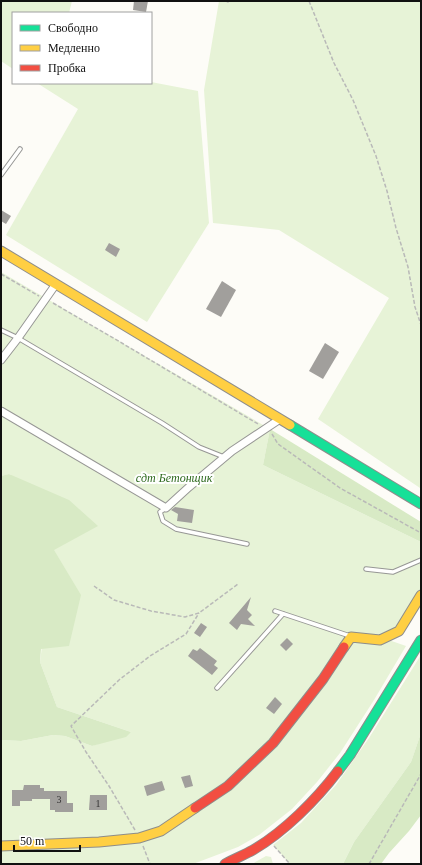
<svg xmlns="http://www.w3.org/2000/svg" width="422" height="865" viewBox="0 0 422 865" font-family="'Times New Roman',serif">
<style>
.green{fill:#e7f3d7}
.forest{fill:#d8eac5}
.building{fill:#a19f9c}
.lines{fill:none;stroke-linecap:round;stroke-linejoin:round}
.lane-casing{stroke:#979795;stroke-width:5.5}
.street-casing{stroke:#979795;stroke-width:9}
.fast-casing{stroke:#8e8d8b;stroke-width:11}
.slow-casing{stroke:#8e8d8b;stroke-width:11}
.jam-casing{stroke:#8e8d8b;stroke-width:11}
.path{stroke:#b9b9b8;stroke-width:1.5;stroke-dasharray:4 2;stroke-linecap:butt}
.lane{stroke:#fffffe;stroke-width:3.5}
.street{stroke:#fffffe;stroke-width:7}
.fast{stroke:#16e098;stroke-width:9}
.slow{stroke:#ffcf43;stroke-width:9}
.jam{stroke:#f24e42;stroke-width:9}
.labels{text-anchor:middle;dominant-baseline:central;stroke-width:4;stroke-linejoin:round;paint-order:stroke}
.number-label{font-size:10px;fill:#353434}
.park-label{font-size:12px;font-style:italic;fill:#2f6b1f;stroke:#fff}
</style>
<rect width="100%" height="100%" fill="#fdfcf7"/>
<g class="green">
<path d="M1 1H72L69 13H13V69L1 61Z"/>
<path d="M219 1H421V488H420L318 419 389 298 279 230 213 223 204 90Z"/>
<path d="M151 82 198 91 209 223 147 322 6 235 78 109 37 83H151Z"/>
<path d="M1 272 270 429 263 465 421 542V590L403 622 383 638 406 646 374 700 340 753 317 782 292 809 259 835 238 847 193 864H1V740L21 741 53 735 65 736 92 746 131 732 57 707 40 662 54 550 10 474 1 476Z"/>
<path d="M421 655V733L411 762 354 842 343 864H290L273 845 301 823 336 785 369 738Z"/>
<path d="M266 856 271 857 273 864H252Z"/>
</g>
<g class="forest">
<path d="M270 429 421 522V542L263 465Z"/>
<path d="M9 474 69 500 98 526 54 550 81 595 69 646 41 649 40 662 57 707 131 732 126 737 92 746 65 736 53 735 21 741 1 740V476Z"/>
<path d="M421 733V815L409 831 389 853 381 864H343L354 842 411 762Z"/>
</g>
<g class="building">
<path d="M134 1H148L146 12 133 10Z"/>
<path d="M1 210 11 216 6 224 1 221Z"/>
<path d="M109 243 120 249 116 257 105 250Z"/>
<path d="M222 281 236 290 221 317 206 309Z"/>
<path d="M325 343 339 352 323 379 309 371Z"/>
<path d="M175 507 194 510 192 523 177 521 178 514 171 510Z"/>
<path d="M251 597 247 610 252 615 248 619 255 626 241 624 237 630 229 623Z"/>
<path d="M201 623 207 627 200 637 194 633Z"/>
<path d="M287 638 293 644 286 651 280 645Z"/>
<path d="M200 648 217 661 214 665 218 668 212 675 188 656 193 649 197 651Z"/>
<path d="M275 697 282 704 274 714 266 708Z"/>
<path d="M190 775 193 786 185 788 181 777Z"/>
<path d="M162 781 165 790 147 796 144 786Z"/>
<path d="M24 785H40V788H44V791H67V803H73V812H55V810H50V799H32V801H20V806H12V790H23Z"/>
<path d="M90 795H107V810H89Z"/>
</g>
<g class="lines">
<g class="lane-casing">
<g id="lane">
<path d="M1 175 20 149"/>
<path d="M1 330 18 338 162 423 199 447 224 457"/>
<path d="M166 508 160 512 163 521 176 529 247 544"/>
<path d="M366 569 393 572 421 560"/>
<path d="M275 611 350 636"/>
<path d="M217 688 283 614"/>
</g>
</g>
<g class="street-casing">
<g id="street">
<path d="M1 360 18 338 56 284"/>
<path d="M1 411 166 508 189 487 232 451 280 419"/>
</g>
</g>
<g class="fast-casing">
<g id="fast">
<path d="M290 425 421 504"/>
<path d="M338 771 350 755 421 640"/>
</g>
</g>
<g class="slow-casing">
<g id="slow">
<path d="M1 251 290 425"/>
<path d="M344 647 351 637 380 640 399 631 421 595"/>
<path d="M1 846 99 842 139 838 161 831 195 808"/>
</g>
</g>
<g class="jam-casing">
<g id="jam">
<path d="M195 808 228 786 273 743 323 679 344 647"/>
<path d="M225 864C234 859 244 855 253 850 284 832 316 800 338 771"/>
</g>
</g>
<g class="path">
<path d="M226 1 228 2 229 1"/>
<path d="M309 1 334 63 353 100 376 156 387 191 396 228 408 267 415 307 421 325"/>
<path d="M1 274 39 296"/>
<path d="M53 303 115 339 258 424"/>
<path d="M272 434 278 444 340 488 421 533"/>
<path d="M94 586 114 600 151 611 185 617 199 613 238 584"/>
<path d="M135 830 109 786 86 752 71 726 119 680 150 656 186 634 199 613"/>
<path d="M143 846 150 864"/>
<path d="M274 846 290 864"/>
<path d="M369 864 421 774"/>
</g>
<use href="#lane" class="lane"/>
<use href="#street" class="street"/>
<use href="#fast" class="fast"/>
<use href="#slow" class="slow"/>
<use href="#jam" class="jam"/>
</g>
<g class="labels">
<g class="number-label">
<text x="59" y="799">3</text>
<text x="98" y="803">1</text>
</g>
<g class="park-label">
<text x="174" y="478">сдт Бетонщик</text>
</g>
</g>
<rect width="422" height="865" fill="none" stroke="#111111" stroke-width="4"/>
<rect x="12" y="12" width="140" height="72" fill="#ffffff" stroke="#a0a0a0"/>
<rect x="20" y="25" width="20" height="6" fill="#16e098" stroke="#a0a0a0"/>
<text x="48" y="32" font-size="12" fill="#111111">Свободно</text>
<rect x="20" y="45" width="20" height="6" fill="#ffcf43" stroke="#a0a0a0"/>
<text x="48" y="52" font-size="12" fill="#111111">Медленно</text>
<rect x="20" y="65" width="20" height="6" fill="#f24e42" stroke="#a0a0a0"/>
<text x="48" y="72" font-size="12" fill="#111111">Пробка</text>
<path d="M14 845v6h66v-6" fill="none" stroke="#111111" stroke-width="2"/>
<text x="20" y="845" font-size="12" fill="#111111" stroke="#ffffff" stroke-width="3" paint-order="stroke">50 m</text>
</svg>
